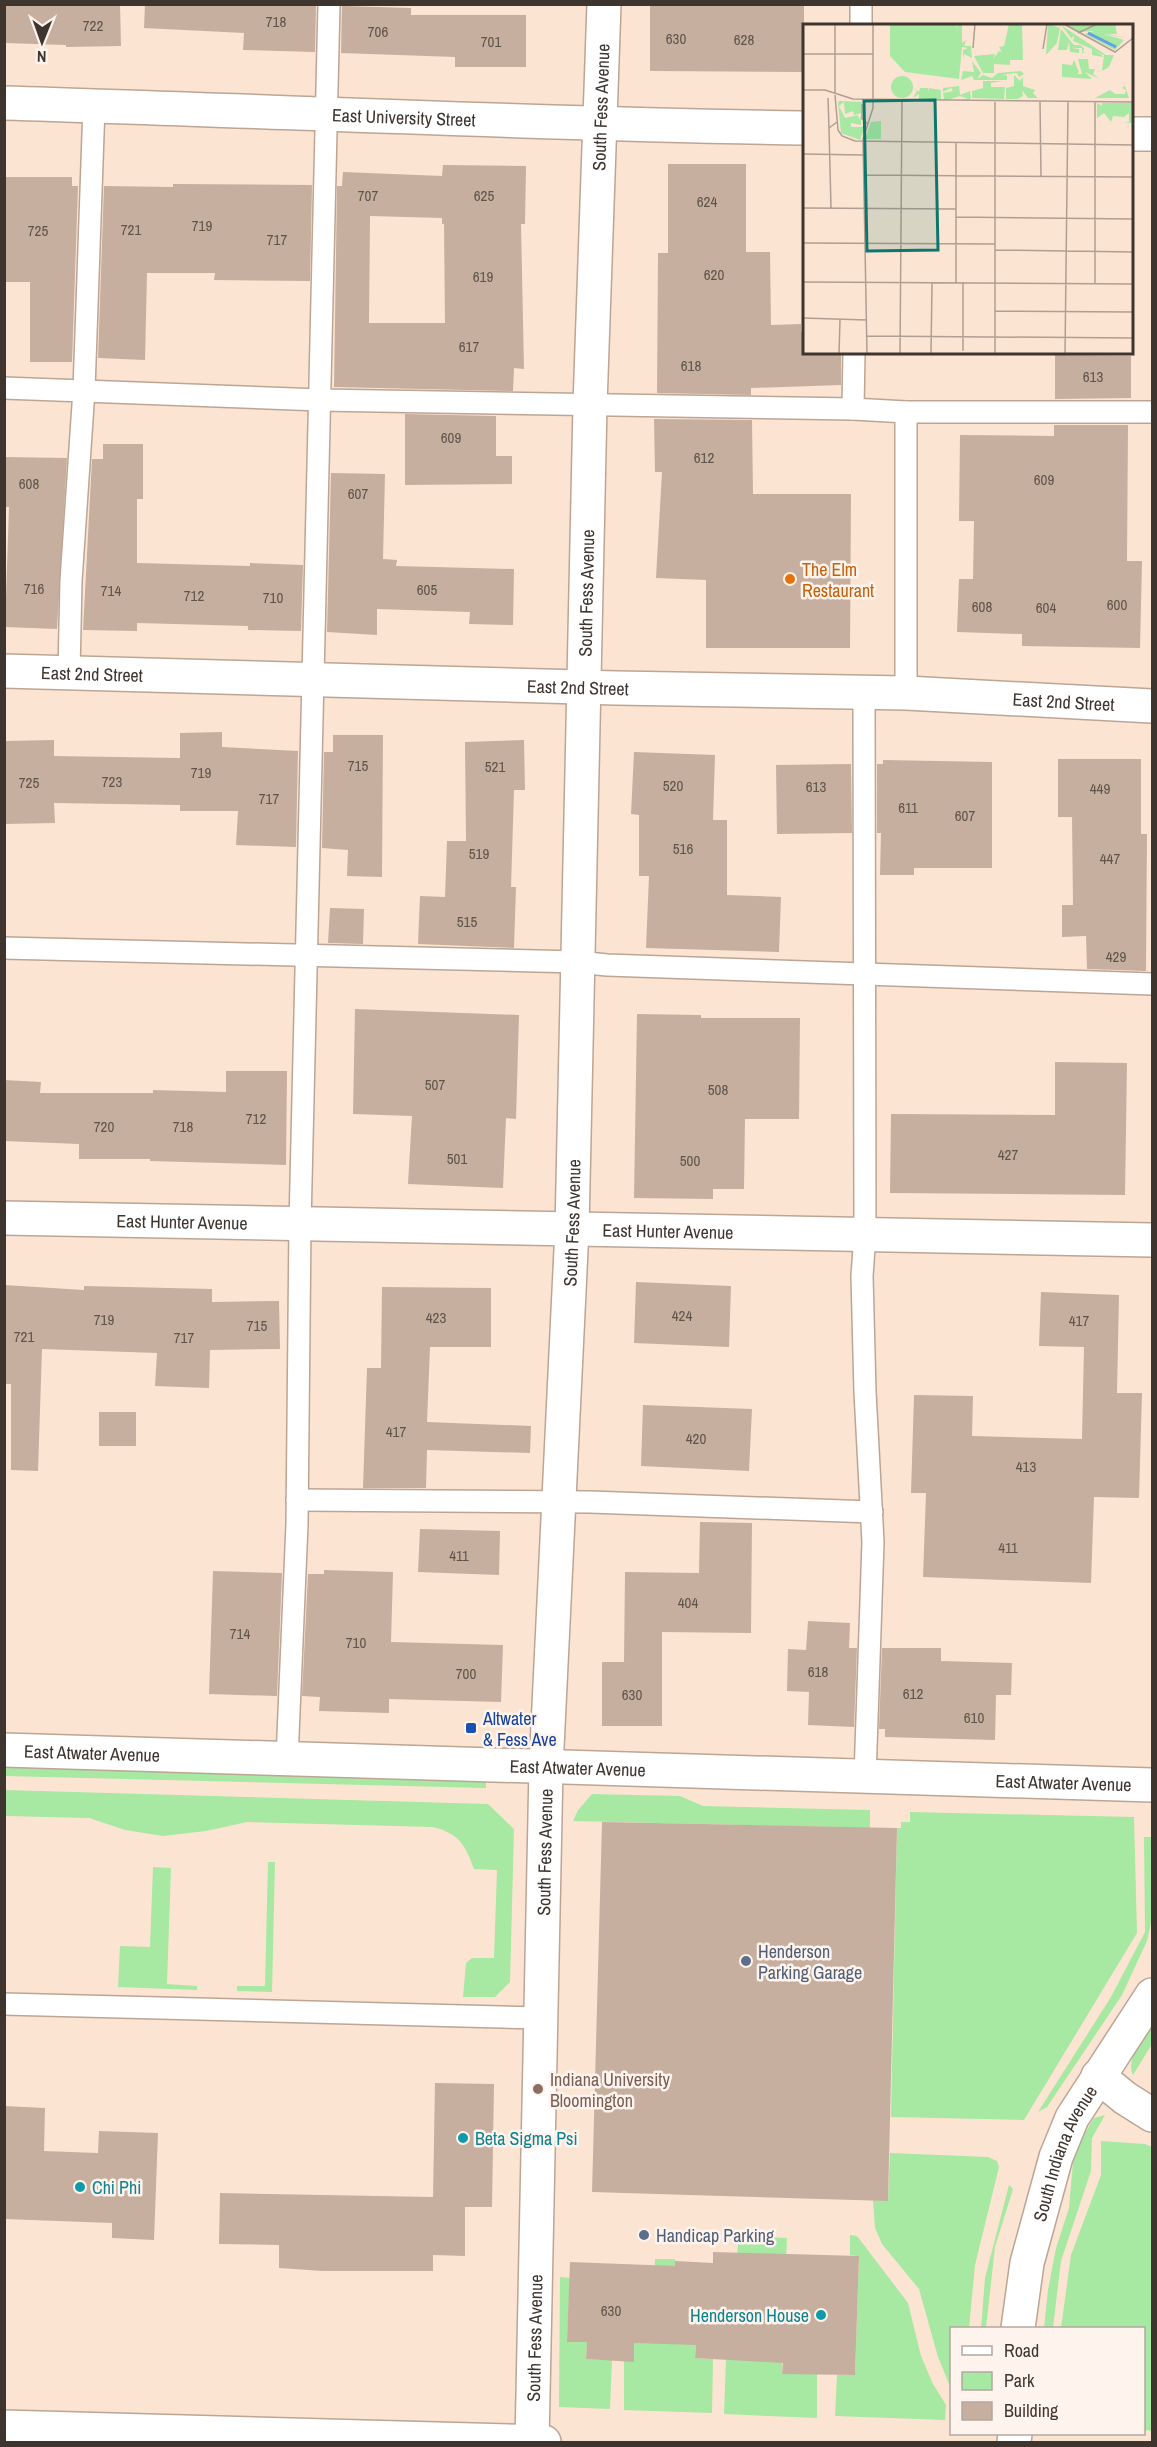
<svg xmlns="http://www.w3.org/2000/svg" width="1157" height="2447" viewBox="0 0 1157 2447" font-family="'Archivo Narrow',sans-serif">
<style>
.green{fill:#a7e8a2}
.building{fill:#c6af9f;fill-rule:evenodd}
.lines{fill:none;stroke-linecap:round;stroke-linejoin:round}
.lane-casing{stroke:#bca595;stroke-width:24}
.street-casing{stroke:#bca595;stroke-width:36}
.secondary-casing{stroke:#bca595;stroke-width:36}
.primary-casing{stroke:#bca595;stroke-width:36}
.lane{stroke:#fff;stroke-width:21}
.street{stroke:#fff;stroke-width:33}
.secondary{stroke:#fff;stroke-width:33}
.primary{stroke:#fff;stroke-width:33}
.food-dot{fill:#e8710a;stroke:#fef4ed;stroke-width:2}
.transit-dot{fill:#1a4fb4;stroke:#fef4ed;stroke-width:2}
.service-dot{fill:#5c6f8a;stroke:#fef4ed;stroke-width:2}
.education-dot{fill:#8d6e63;stroke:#fef4ed;stroke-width:2}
.culture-dot{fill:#0f9aa8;stroke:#fef4ed;stroke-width:2}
.labels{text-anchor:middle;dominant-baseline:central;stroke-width:5;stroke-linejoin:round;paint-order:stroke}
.number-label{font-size:15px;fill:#60544a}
.street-label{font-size:18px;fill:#3e352e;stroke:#fef4ed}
.food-label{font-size:18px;fill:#c56008;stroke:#fef4ed;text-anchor:start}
.transit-label{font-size:18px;fill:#164399;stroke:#fef4ed;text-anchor:start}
.service-label{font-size:18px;fill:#4e5e75;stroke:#fef4ed;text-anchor:start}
.education-label{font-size:18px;fill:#785e54;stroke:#fef4ed;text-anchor:start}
.culture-label{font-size:18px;fill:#0d838f;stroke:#fef4ed;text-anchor:start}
.inset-river{fill:none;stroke:#62a1e9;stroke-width:3}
.inset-road{fill:none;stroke:#b09e91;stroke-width:1.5}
.view{fill:#0f766e;fill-opacity:0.15;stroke:#0f766e;stroke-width:3}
.inset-edge{fill:none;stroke:#3e352e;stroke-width:3}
</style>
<rect width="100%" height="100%" fill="#fce4d3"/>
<g class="green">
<path d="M5 1765 486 1778V1788L5 1776Z"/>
<path d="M5 1790 488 1804 514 1829 510 1982 495 1997H463L466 1963 472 1958H494L497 1870 474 1869C465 1845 460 1834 433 1827L247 1822 206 1831 163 1836 125 1830 89 1818 5 1816Z"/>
<path d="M592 1794 680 1796 703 1806 870 1810V1828L573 1821 578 1810Z"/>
<path d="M910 1812 1134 1817 1137 1933 1024 2120 891 2117 897 1828H901V1822H910Z"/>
<path d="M1144 1837H1152V1918L1147 1941 1122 1995 1047 2107 1038 2112 1111 1997 1145 1932Z"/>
<path d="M268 1862H275L272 1992 237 1991V1986H265Z"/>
<path d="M153 1867 171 1868 167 1984 197 1986V1990L118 1987 120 1946 150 1947Z"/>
<path d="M1152 2026V2044L1133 2075C1125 2058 1144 2040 1152 2026Z"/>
<path d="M1105 2115 1092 2138 1091 2171 1061 2261 1053 2328H1044L1048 2290 1056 2248 1069 2208 1074 2151 1094 2118Z"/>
<path d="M1101 2141 1145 2144 1152 2147V2431L1144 2430V2328H1061L1071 2255 1101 2175Z"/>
<path d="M890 2153 988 2157 997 2161 999 2167 975 2265 969 2328H952L951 2389 938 2357 919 2289 882 2244 875 2228 873 2200 888 2201Z"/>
<path d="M1009 2185 1013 2189 995 2247 986 2328H981L985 2278Z"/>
<path d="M850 2235 857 2236 908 2303 921 2356 933 2384 946 2405 945 2420 835 2416 837 2375H855L859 2256 850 2255Z"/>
<path d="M739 2236 787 2238 782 2373 817 2374V2418L724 2414 726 2359Z"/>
<path d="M655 2259H675L696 2345 695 2358 713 2359 712 2413 624 2410V2361H634V2343H652Z"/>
<path d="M560 2277 570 2278 567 2342H587L586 2359 612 2360 610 2409 559 2407Z"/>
</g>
<g class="building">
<path d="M4 4H120L121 46 66 47V45L4 43Z"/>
<path d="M145 4 316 5 315 52 243 50 244 33 144 28Z"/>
<path d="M650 4H804V72L650 71Z"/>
<path d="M342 6 411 8V15H526V67H455V57L341 53Z"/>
<path d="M668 164H746V252H770L771 325 801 324V332H804V352H841V385L751 388V395L657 393 658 253H668Z"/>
<path d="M443 165 526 166 525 224H521L524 369 514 368 513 391 334 387 337 186H342L343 172 442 176ZM370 216 442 218V224H444L445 323H369Z"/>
<path d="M4 177H72V186H78L72 362H30V282H4Z"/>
<path d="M173 184 312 185 310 281 214 280 215 273H147L145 360 98 358 104 186 173 187Z"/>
<path d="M1055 355 1131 356V398L1055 399Z"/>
<path d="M405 414 496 416V456H512V484L405 485Z"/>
<path d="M654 419 752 420 753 494H851L850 648H706V580L656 578 662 472H655Z"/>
<path d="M1054 425H1128L1127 561H1142L1140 648 1022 646V634L957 632 959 579H973L974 521H959L960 435 1054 436Z"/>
<path d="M103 444H143V499H137V563L250 566V563L303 565 301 631 248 630V626L137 623V631L83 630 92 459H103Z"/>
<path d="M4 457 67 458 57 629 5 627 9 507H4Z"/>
<path d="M331 473 385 474 383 559 397 560 396 566 514 569 513 625 469 624 470 612 377 609V635L327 632Z"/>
<path d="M222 732V747L298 751 296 847 236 845 238 811H180V805L54 803 55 823 4 824V741L54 740V756L180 758V733Z"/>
<path d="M333 735H383L382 877 347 876 348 850 322 848 324 752H333Z"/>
<path d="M524 740 525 790H514L511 887H516L514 948 418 944 420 896 445 897 447 841H466L465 742Z"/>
<path d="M634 752 715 755 713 820H727V895L781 897 779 952 646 948 649 876H639V815L631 814Z"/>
<path d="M1058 759H1141V834H1147L1146 971 1087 969 1086 936 1062 937V905H1073L1072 817H1058Z"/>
<path d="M883 760 992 762V868H914V875H880L881 833H877V764H883Z"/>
<path d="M851 764 852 833 777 834 776 765Z"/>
<path d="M330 908 364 909 363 944 328 943Z"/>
<path d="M355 1009 519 1015 516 1119 506 1118 503 1188 408 1184 412 1116 353 1114Z"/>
<path d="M637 1014 701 1015V1018H800L799 1119H745L744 1189H713V1199L634 1198Z"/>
<path d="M1055 1062 1127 1063 1125 1195 890 1193 891 1114 1055 1115Z"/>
<path d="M226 1071H287L286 1165 150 1161V1159H79V1144L4 1141V1080L41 1082 40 1093H153V1090L226 1092Z"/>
<path d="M636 1282 731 1286 729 1347 634 1343Z"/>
<path d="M4 1285 84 1290V1286L212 1289V1302L279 1301 280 1349 210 1350 209 1388 155 1386 157 1353 42 1349 38 1471 11 1470V1384H4Z"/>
<path d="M382 1287 491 1288V1347H430L427 1422 531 1426 530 1453 427 1450 426 1488H363L367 1368H381Z"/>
<path d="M1041 1292 1119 1295 1117 1393H1142L1139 1498 1094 1497 1091 1583 923 1577 926 1493H911L914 1395 973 1396 972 1436 1082 1439 1084 1347 1039 1346Z"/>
<path d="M643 1405 752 1409 749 1471 641 1466Z"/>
<rect x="99" y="1412" width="37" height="34"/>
<path d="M700 1522 752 1523 751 1633 662 1632V1726H602V1662H624L625 1572 699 1573Z"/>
<path d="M420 1529 500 1531 499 1575 418 1572Z"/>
<path d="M324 1570 393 1572 391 1642 503 1645 501 1702 389 1699V1713L319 1711 320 1697 302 1696 308 1574H324Z"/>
<path d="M213 1571 282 1573 277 1696 209 1694Z"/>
<path d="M808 1621 850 1623 849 1648H857L854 1727 808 1725 809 1692 787 1691 788 1649 806 1650Z"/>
<path d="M882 1648H941V1661L1012 1663 1011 1695H996L995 1740 885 1737V1729H879Z"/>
<path d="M602 1822 897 1828 888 2201 592 2192Z"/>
<path d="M435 2083 494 2084 492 2207H465V2256L433 2255V2271H322L279 2268V2245L219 2244 220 2193 433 2197Z"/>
<path d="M4 2106 45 2108 44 2151 98 2153 99 2131 158 2133 154 2240 112 2238V2223L4 2219Z"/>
<path d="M713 2252 859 2256 855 2375 782 2374 783 2363 695 2358 696 2345 634 2343V2362L586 2359 587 2342H567L570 2262 675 2266V2261L713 2263Z"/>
</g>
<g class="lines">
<g class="lane-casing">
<g id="lane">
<path d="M861 26V4"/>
<path d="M854 352 853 409 906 412V693"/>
<path d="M4 388 320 400 853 409"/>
<path d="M906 412H1152"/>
<path d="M69 672 71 581 84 390 94 106"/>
<path d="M864 692 865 1234 862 1276 865 1392 873 1542 865 1777"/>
<path d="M4 948 577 962 607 965 1152 984"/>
<path d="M297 1500 590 1502 872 1512"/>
<path d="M287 1759 297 1524 300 1224 329 4"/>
<path d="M4 2004 539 2018"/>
</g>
</g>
<g class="street-casing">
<g id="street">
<path id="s1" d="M4 103C271 111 538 124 804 128"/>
<path d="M1132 134H1152"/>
<path id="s2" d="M4 1218 1152 1240"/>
<path d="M1098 2076 1125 2098 1152 2115"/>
<path id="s3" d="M532 2442 546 1768 572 1229 590 405 604 4"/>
</g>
</g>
<g class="secondary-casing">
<g id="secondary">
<path id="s4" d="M4 671 616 688 906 693 1152 706"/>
<path id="s5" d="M1018 2328 1027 2263 1056 2157 1072 2118 1152 1995"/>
<path d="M1014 2442 1015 2434"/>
</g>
</g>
<g class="primary-casing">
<g id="primary">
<path id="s6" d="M4 1750 1152 1785"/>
<path d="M4 2427 544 2442"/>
</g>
</g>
<use href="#lane" class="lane"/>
<use href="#street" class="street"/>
<use href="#secondary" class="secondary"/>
<use href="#primary" class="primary"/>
</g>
<circle class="food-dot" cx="790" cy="579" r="6"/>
<rect class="transit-dot" x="465" y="1722" width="12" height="12" rx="3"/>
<g class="service-dot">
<circle cx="746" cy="1961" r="6"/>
<circle cx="644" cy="2235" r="6"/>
</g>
<circle class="education-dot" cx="538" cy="2089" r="6"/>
<g class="culture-dot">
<circle cx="463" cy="2138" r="6"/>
<circle cx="80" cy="2187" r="6"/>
<circle cx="821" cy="2315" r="6"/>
</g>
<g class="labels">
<g class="number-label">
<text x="276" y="21">718</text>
<text x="93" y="25">722</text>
<text x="378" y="31">706</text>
<text x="676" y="38">630</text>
<text x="744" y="39">628</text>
<text x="491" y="41">701</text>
<text x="368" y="195">707</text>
<text x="484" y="195">625</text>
<text x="707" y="201">624</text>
<text x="202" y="225">719</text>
<text x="131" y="229">721</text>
<text x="38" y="230">725</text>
<text x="277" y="239">717</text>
<text x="714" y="274">620</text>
<text x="483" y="276">619</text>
<text x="469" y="346">617</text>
<text x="691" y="365">618</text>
<text x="1093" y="376">613</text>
<text x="451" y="437">609</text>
<text x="704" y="457">612</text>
<text x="1044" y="479">609</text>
<text x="29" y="483">608</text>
<text x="358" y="493">607</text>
<text x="34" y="588">716</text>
<text x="427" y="589">605</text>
<text x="111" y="590">714</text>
<text x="194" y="595">712</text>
<text x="273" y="597">710</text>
<text x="1117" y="604">600</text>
<text x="982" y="606">608</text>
<text x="1046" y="607">604</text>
<text x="358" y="765">715</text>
<text x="495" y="766">521</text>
<text x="201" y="772">719</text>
<text x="112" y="781">723</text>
<text x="29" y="782">725</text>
<text x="673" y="785">520</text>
<text x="816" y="786">613</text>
<text x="1100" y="788">449</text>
<text x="269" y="798">717</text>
<text x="908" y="807">611</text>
<text x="965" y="815">607</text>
<text x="683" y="848">516</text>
<text x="479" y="853">519</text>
<text x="1110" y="858">447</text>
<text x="467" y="921">515</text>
<text x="1116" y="956">429</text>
<text x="435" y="1084">507</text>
<text x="718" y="1089">508</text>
<text x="256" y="1118">712</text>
<text x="104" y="1126">720</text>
<text x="183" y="1126">718</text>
<text x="1008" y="1154">427</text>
<text x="457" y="1158">501</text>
<text x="690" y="1160">500</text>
<text x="682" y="1315">424</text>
<text x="436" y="1317">423</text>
<text x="104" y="1319">719</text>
<text x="1079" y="1320">417</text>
<text x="257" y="1325">715</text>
<text x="24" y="1336">721</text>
<text x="184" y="1337">717</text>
<text x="396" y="1431">417</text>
<text x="696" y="1438">420</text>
<text x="1026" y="1466">413</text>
<text x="1008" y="1547">411</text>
<text x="459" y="1555">411</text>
<text x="688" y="1602">404</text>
<text x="240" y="1633">714</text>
<text x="356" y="1642">710</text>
<text x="818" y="1671">618</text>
<text x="466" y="1673">700</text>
<text x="913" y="1693">612</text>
<text x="632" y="1694">630</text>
<text x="974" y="1717">610</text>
<text x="611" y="2310">630</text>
</g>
<g class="street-label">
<text stroke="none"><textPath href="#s3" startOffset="2336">South Fess Avenue</textPath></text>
<text stroke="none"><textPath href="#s1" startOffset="400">East University Street</textPath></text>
<text stroke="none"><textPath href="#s3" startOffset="1850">South Fess Avenue</textPath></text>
<text stroke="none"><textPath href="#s4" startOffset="88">East 2nd Street</textPath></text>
<text stroke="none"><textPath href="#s4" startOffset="574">East 2nd Street</textPath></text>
<text stroke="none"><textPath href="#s4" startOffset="1060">East 2nd Street</textPath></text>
<text stroke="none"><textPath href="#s2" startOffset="178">East Hunter Avenue</textPath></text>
<text stroke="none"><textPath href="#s3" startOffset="1220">South Fess Avenue</textPath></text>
<text stroke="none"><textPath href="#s2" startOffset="664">East Hunter Avenue</textPath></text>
<text stroke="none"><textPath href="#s6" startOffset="88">East Atwater Avenue</textPath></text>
<text stroke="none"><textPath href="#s6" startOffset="574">East Atwater Avenue</textPath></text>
<text stroke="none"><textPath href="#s6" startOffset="1060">East Atwater Avenue</textPath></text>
<text stroke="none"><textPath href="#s3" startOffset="590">South Fess Avenue</textPath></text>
<text stroke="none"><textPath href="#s5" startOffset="182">South Indiana Avenue</textPath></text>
<text stroke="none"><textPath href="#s3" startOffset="104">South Fess Avenue</textPath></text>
</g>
<g class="food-label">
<text x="802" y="569">The Elm<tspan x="802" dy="21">Restaurant</tspan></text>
</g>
<g class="transit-label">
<text x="483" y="1718">Altwater<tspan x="483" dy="21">&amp; Fess Ave</tspan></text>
</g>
<g class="service-label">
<text x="758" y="1951">Henderson<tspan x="758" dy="21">Parking Garage</tspan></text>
<text x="656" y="2235">Handicap Parking</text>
</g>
<g class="education-label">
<text x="550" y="2079">Indiana University<tspan x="550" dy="21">Bloomington</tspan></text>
</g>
<g class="culture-label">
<text x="475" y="2138">Beta Sigma Psi</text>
<text x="92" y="2187">Chi Phi</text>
<text x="809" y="2315" text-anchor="end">Henderson House</text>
</g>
</g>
<g transform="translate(803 24)">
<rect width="330" height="330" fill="#fce4d3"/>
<path d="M87 0H151L155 4 153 0H159V19L163 16 161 22H168L169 34 161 30 160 36V26L165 24 159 23 156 55 102 48 87 32ZM206 0H219L220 36H201H207V41L191 40V49H180L171 32 192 30 190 35 196 27 199 28 196 23 201 22ZM245 0 257 4 254 19 243 31ZM262 0H312L314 10H305L323 14 300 10 321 16 312 26 282 10 291 7 276 8ZM258 1 303 31H322H311L306 43 299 47 301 31 290 26 299 31 300 33 289 31V25L270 17 271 12 268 14ZM258 5 271 21H277L281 24 280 28 283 29H279V24H269L276 25V29L267 28 266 18 264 26H255ZM275 35H285L286 45H292L290 50 297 55 282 48 289 55 259 53V40L269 41 271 36 276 48 274 50H279ZM169 37 178 49 174 55 180 51 189 54 195 49 218 47 221 50 216 53 214 49 204 50 199 52 204 51V56H171L169 52 158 56 160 47 171 48ZM211 51 217 57 220 53V62L232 66 230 69 235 74H225L219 66 220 72 215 75H203V64L211 62ZM88 63a11 11 0 1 1 22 0a11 11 0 1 1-22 0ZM180 57H200L188 59V63H202L201 75 169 74V67L180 64ZM156 62 157 71 167 67 168 74 165 76H157L165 75 157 72 145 76H116V70L110 74 114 67 111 64 116 68 117 64H125L126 68V64L138 66V75H141L140 69 150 67 148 64 140 68V64ZM322 62 326 74H292L307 66 312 70H322L323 66 319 64ZM36 77 59 78 58 89 51 91 50 87 42 90 41 78 36 82 42 94 55 91 56 96 58 91V101L48 99V103H58L63 100 57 116 38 109 35 78ZM294 79 299 82V79H329V99H321L326 98V89L321 93 310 92 308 98 301 89 294 94ZM78 97V115H62L68 98Z" fill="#a7e8a2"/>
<path class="inset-river" d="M285 9 313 23"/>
<path class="inset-road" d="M32 0V70M261 0 312 28 330 14M275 9 294 0M170 24 172 0M240 25 244 0M0 30H70M0 66H22L50 75 330 78M32 71 35 106 39 112 52 117 330 121M25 74 26 104M237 78 238 152M59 80V95L65 100M153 119V259M0 130 60 131M61 151 330 153M0 184 153 185M28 184 26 104 34 98M153 193 330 195M0 219 192 220M192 226 330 228M0 258 330 260M292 260V78M192 287 330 288M0 294 64 296M64 312 330 314M160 327V259M36 330 37 296M64 330 60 115 70 84V0M97 330 99 77M128 330 129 259M192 330V78M262 330 265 78"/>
<path class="view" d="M132 76 135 226 64 227 61 77Z"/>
<rect width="330" height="330" class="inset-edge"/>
</g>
<rect width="1157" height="2447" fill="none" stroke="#3e352e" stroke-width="12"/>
<rect x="950" y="2327" width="195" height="108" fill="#fef4ed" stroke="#b1a8a1" stroke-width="1.5"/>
<rect x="962" y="2346" width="30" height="9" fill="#ffffff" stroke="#b1a8a1" stroke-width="1.5"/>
<text x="1004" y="2357" font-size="18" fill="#3e352e">Road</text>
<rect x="962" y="2372" width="30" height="18" fill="#a7e8a2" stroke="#b1a8a1" stroke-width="1.5"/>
<text x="1004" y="2387" font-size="18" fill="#3e352e">Park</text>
<rect x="962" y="2402" width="30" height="18" fill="#c6af9f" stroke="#b1a8a1" stroke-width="1.5"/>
<text x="1004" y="2417" font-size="18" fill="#3e352e">Building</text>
<g transform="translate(42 42) rotate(181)" stroke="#fef4ed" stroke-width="4.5" paint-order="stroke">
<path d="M0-4.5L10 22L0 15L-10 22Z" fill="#3e352e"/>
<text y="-9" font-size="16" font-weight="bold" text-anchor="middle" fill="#3e352e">N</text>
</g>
</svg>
